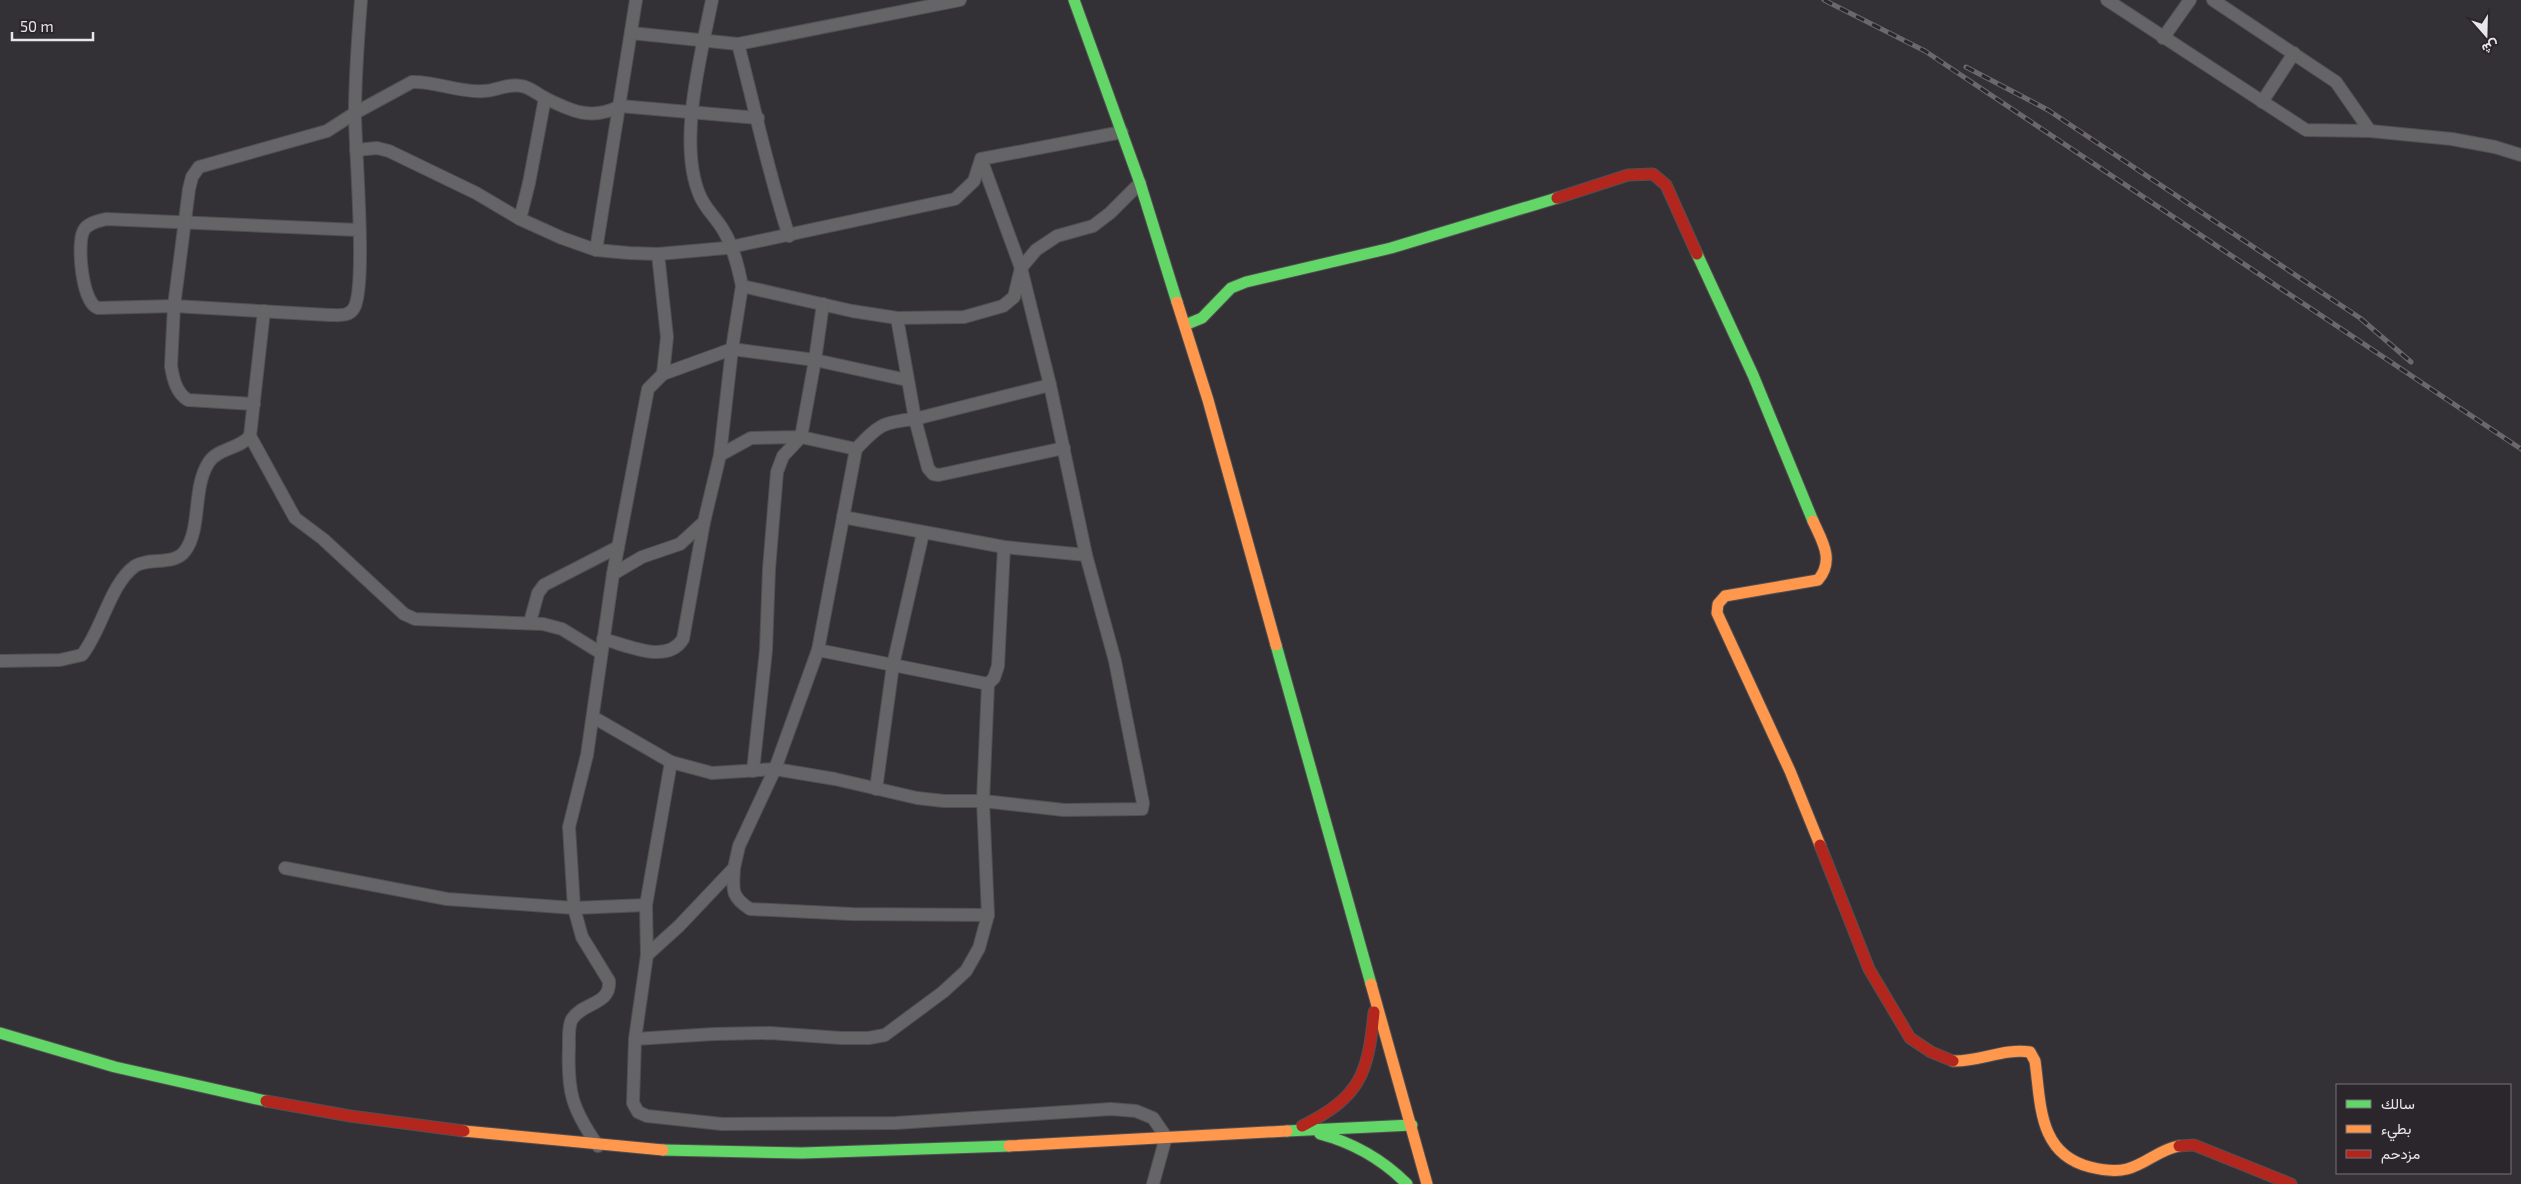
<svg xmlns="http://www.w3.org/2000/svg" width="2521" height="1184" viewBox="0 0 2521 1184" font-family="'Exo 2',Vazirmatn,sans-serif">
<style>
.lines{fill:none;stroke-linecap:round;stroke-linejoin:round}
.street-casing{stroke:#514f52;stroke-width:14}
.fast-casing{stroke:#514f52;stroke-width:13}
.slow-casing{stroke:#514f52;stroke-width:13}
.jam-casing{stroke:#514f52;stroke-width:13}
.street{stroke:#656467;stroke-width:12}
.fast{stroke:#63d668;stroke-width:11}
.slow{stroke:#ff974d;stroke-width:11}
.jam{stroke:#b3261e;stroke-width:11}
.rail-casing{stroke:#6a686b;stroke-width:5}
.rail{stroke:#2a262c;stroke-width:3;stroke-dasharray:9;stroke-linecap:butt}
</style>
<rect width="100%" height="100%" fill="#333135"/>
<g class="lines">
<g class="street-casing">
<g id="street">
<path d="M712 0C701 55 677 144 700 196 705 208 715 217 722 228 733 245 738 266 742 286L852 311 897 318 964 317 1003 306 1014 297 1021 268 1036 250 1057 236 1093 226 1110 213 1140 183"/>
<path d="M2107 0 2306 130 2370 131 2452 139 2495 147 2521 155"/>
<path d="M2213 0 2336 82 2370 131"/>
<path d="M631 33 738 44"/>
<path d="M2163 38 2190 0"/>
<path d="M2262 102 2294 53"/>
<path d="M356 150 377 148 389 151 476 193 520 219 562 238 596 250 629 253 658 254 726 248 955 199 974 181 981 159 1122 132"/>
<path d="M520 219 529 183 545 98"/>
<path d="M358 230 106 219C98 221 86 223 83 232 77 246 82 303 98 308L174 306 329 315C338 315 349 317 354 308 367 286 355 149 355 114 355 77 358 38 361 0"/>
<path d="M789 236C768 173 755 108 738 44L960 0"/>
<path d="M596 250 636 0"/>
<path d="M658 254 667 337 663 374"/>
<path d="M264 311 250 436 295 518 323 539 404 614 415 619 543 624 562 629 601 653"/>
<path d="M1050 385 915 419 928 468 933 474 939 475 1064 448"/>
<path d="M254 404 188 400C176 393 173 378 171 366L174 306 189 189 192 177 199 167 327 131 355 113 412 82C436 81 459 93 484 91 496 91 508 83 521 86 530 87 537 94 545 98 571 111 592 121 620 106L758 118"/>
<path d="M720 455 732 349 815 360 907 380"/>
<path d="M843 517 1004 547 1086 555"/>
<path d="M613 574 642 557 680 544 704 522 720 455 751 438 801 437 815 360 823 304"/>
<path d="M530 622 538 593 544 585 618 547"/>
<path d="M603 639C627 645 667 665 683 639L704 522"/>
<path d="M818 650 988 684"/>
<path d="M0 661 60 660 82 655C102 630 110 584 135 566 149 557 174 566 185 551 202 528 192 487 209 462 218 448 240 449 250 436"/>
<path d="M593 717 671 762 712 773 775 769 835 779 917 798 944 801H983L1064 810 1142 809 1143 803 1115 661 1086 555 1050 385 1021 268 981 159"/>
<path d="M671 762 646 905 647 955 635 1039 633 1103 638 1112 647 1116 722 1124 896 1123 1111 1109 1136 1111 1153 1118 1166 1137 1153 1184"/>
<path d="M753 771 766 650 769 569 777 472 783 456 801 437 856 449C879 425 882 422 915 419L897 318"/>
<path d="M876 789 893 665 923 533"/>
<path d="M285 868 447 899 574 908 646 905"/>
<path d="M734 868C733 889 730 896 750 909L852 914 988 915"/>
<path d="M647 955 679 926 734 868 739 846 775 769 818 650 856 449"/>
<path d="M635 1039 714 1034 770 1033 841 1038H869L885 1035 943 992 966 971 979 948 988 915 983 801 988 684 994 678 998 666 1004 547"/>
<path d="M598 1146C572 1109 567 1092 569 1046 569 1038 568 1026 572 1019 583 1002 611 1005 609 981L582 937 574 908 569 827 587 755 613 574 648 389 663 374 732 349 742 286"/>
</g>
</g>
<g class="fast-casing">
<g id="fast">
<path d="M1074 0 1140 183 1177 302"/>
<path d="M1697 254 1753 375 1813 521"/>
<path d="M1185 325 1202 318 1231 288 1246 282 1391 248 1557 198"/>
<path d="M1276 645 1371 984"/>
<path d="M0 1033 115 1067 266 1101"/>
<path d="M1287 1131 1412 1125"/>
<path d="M1320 1134C1354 1143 1382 1159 1407 1184"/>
<path d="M663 1150 802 1153 1009 1146"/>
</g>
</g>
<g class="slow-casing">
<g id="slow">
<path d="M1177 302 1208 400 1276 645"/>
<path d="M1813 521C1822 541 1835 560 1818 580L1725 596 1718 604 1717 613 1790 771 1820 845"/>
<path d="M1371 984 1427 1184"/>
<path d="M1953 1061C1979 1062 2004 1048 2030 1052L2035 1061C2041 1104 2038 1154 2090 1167 2102 1170 2115 1172 2127 1169 2146 1164 2160 1149 2179 1146"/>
<path d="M464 1131 663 1150"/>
<path d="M1009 1146 1287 1131"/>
</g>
</g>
<g class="jam-casing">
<g id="jam">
<path d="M1557 198 1628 175 1653 174 1666 185 1697 254"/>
<path d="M1820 845 1869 969 1910 1038 1931 1052 1953 1061"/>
<path d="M266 1101 350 1116 464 1131"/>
<path d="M1302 1126C1360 1097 1368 1075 1374 1012"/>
<path d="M2179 1146 2194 1145 2291 1184"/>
</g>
</g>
<use href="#street" class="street"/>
<use href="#fast" class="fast"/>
<use href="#slow" class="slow"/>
<use href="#jam" class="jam"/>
<g class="rail-casing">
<g id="rail">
<path d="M1824 0 1925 51 2521 449"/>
<path d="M1966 67 2048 110 2360 318 2411 362"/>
</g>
</g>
<use href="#rail" class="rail"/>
</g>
<rect x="2336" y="1084" width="175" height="90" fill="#2a262c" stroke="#767378"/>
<rect x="2346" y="1100" width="25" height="8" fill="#63d668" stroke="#767378"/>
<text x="2381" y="1109" font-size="15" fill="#e9e6ea">سالك</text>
<rect x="2346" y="1125" width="25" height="8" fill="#ff974d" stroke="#767378"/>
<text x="2381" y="1134" font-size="15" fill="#e9e6ea">بطيء</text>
<rect x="2346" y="1150" width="25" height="8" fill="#b3261e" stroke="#767378"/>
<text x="2381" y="1159" font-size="15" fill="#e9e6ea">مزدحم</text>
<g transform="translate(2486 35) rotate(160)" stroke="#2a262c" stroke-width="4" paint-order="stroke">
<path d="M0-4L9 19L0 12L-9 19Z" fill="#e9e6ea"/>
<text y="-8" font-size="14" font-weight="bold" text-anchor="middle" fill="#e9e6ea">ش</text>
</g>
<path d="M12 32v8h81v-8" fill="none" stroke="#e9e6ea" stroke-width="2.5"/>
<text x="20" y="32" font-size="15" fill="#e9e6ea" stroke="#2a262c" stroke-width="4" paint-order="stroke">50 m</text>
</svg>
